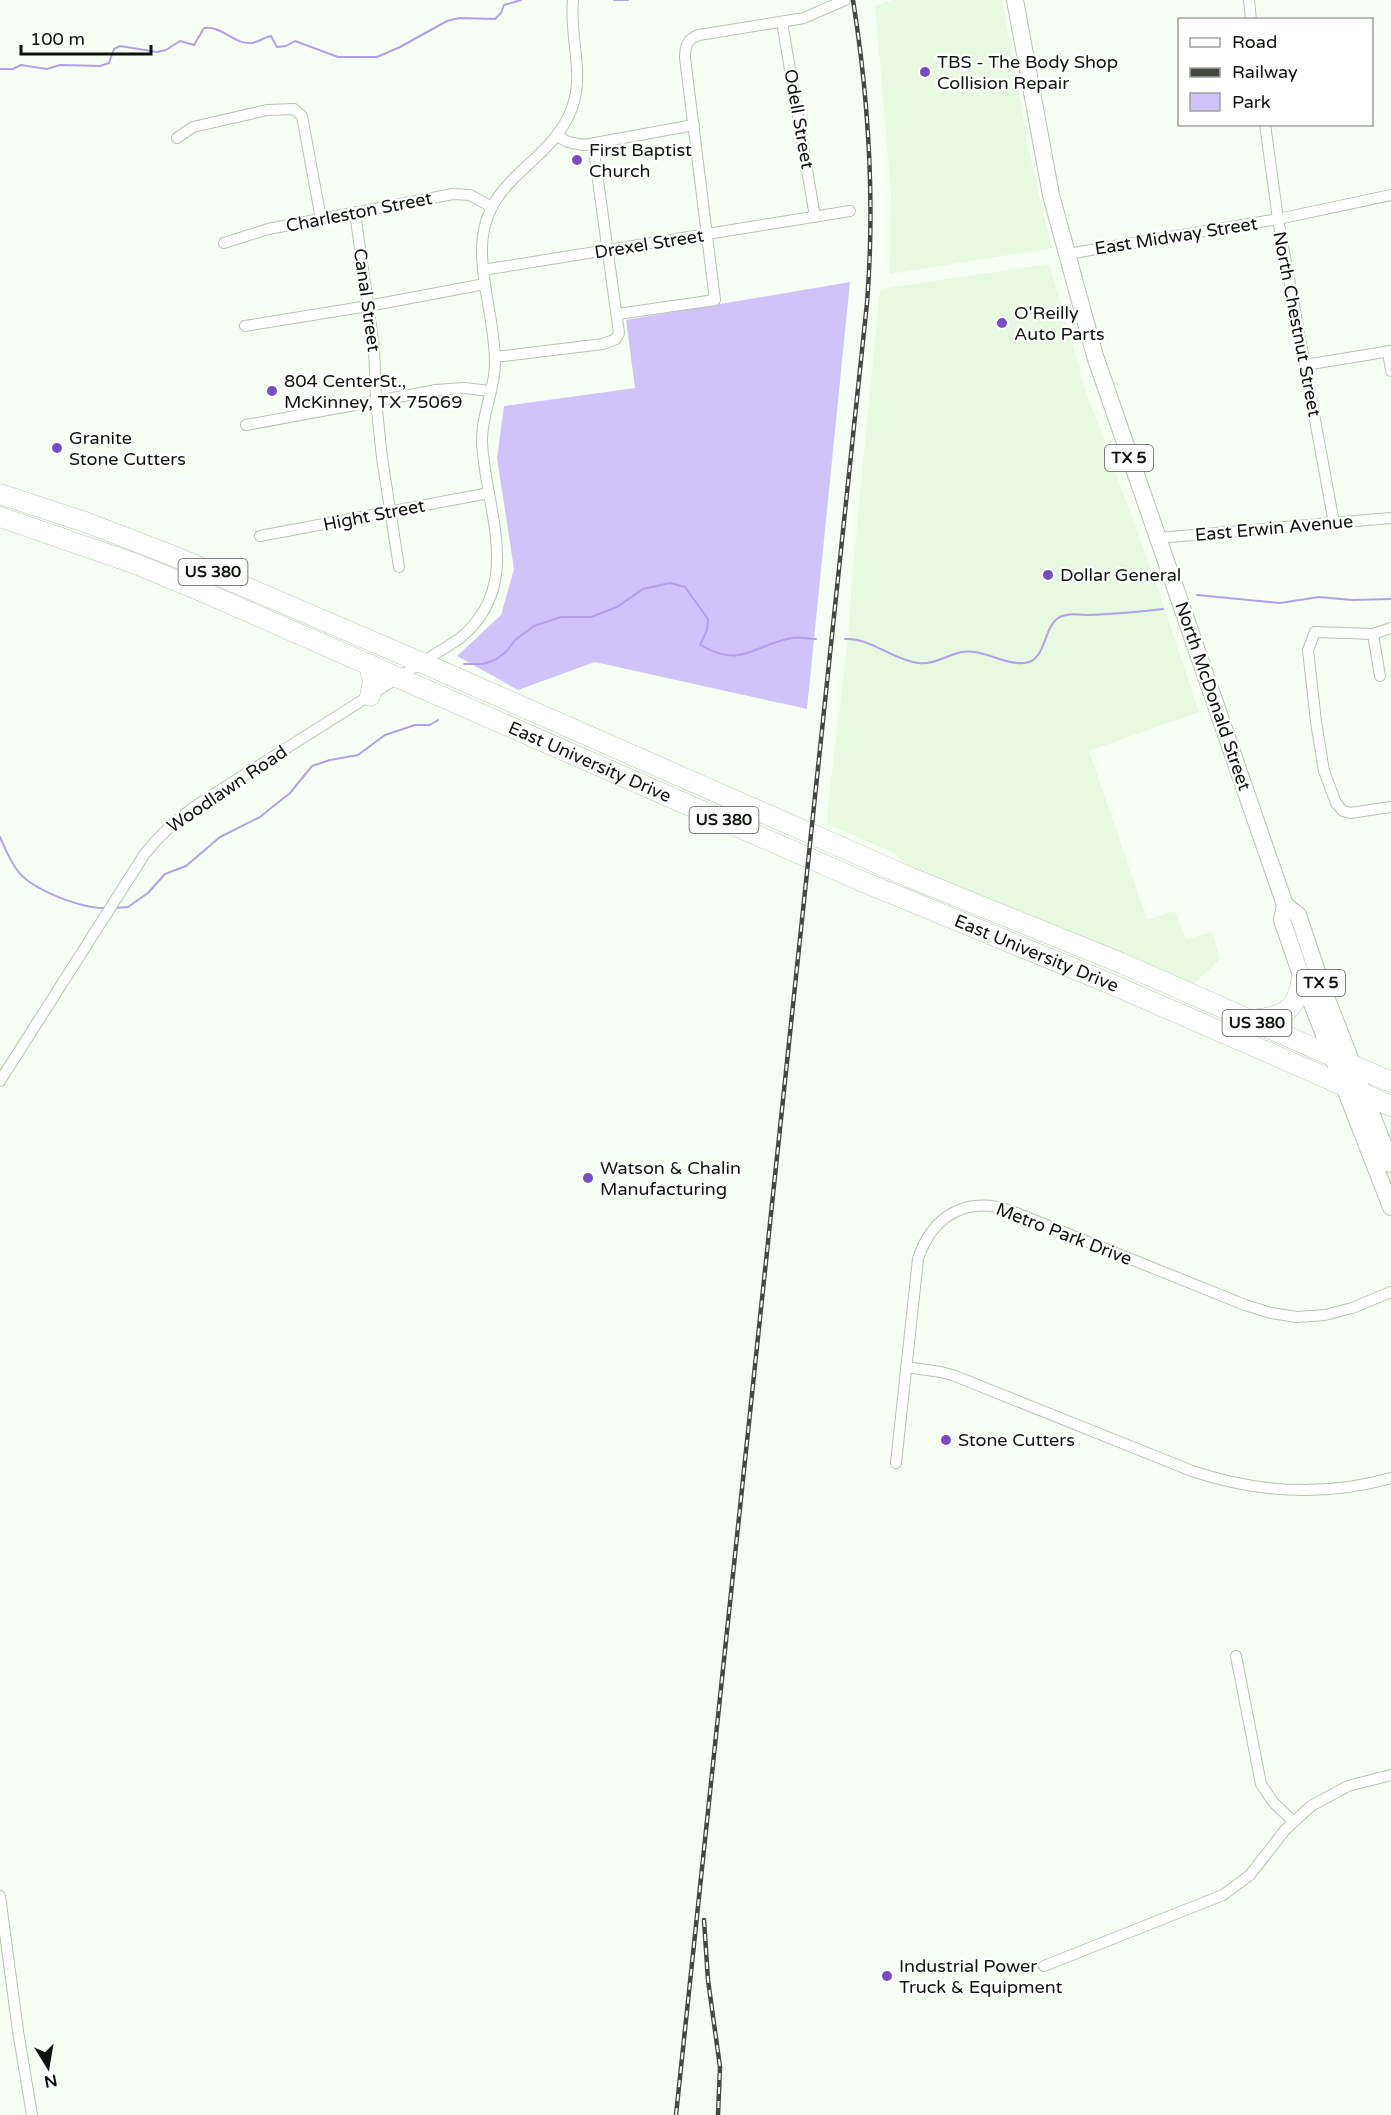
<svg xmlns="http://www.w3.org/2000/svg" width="1391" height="2115" viewBox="0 0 1391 2115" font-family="'Varela Round',sans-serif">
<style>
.built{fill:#e7f9e0}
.green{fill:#d0c3fa}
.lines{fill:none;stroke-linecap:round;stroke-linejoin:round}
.stream{stroke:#b49fec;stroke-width:2}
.street-casing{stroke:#b7c3b2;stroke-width:12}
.primary-casing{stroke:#b7c3b2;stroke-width:18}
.highway-casing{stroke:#b7c3b2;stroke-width:21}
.street{stroke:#fff;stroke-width:10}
.primary{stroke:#fff;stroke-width:16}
.highway{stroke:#fff;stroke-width:20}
.rail-casing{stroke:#434841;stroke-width:4.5}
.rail{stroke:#fff;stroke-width:2;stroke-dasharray:7;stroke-linecap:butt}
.poi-dot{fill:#764bc4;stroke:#fff;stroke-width:2}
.labels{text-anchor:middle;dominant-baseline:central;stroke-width:5;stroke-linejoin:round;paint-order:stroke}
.shield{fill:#fff;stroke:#565a56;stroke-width:1.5}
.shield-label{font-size:16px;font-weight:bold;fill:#0e130d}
.poi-label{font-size:18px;fill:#0e130d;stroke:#fff;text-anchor:start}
.street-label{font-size:18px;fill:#0e130d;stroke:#fff}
</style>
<rect width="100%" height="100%" fill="#f7fff4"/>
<g class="built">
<path d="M892 0H1002L1032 165 1052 248 890 274 891 190 875 6Z"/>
<path d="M1049 264 1085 389 1160 595 1199 712 1089 751 1147 920 1175 911 1186 939 1212 932 1220 959 1194 984 901 862 896 854 827 824 828 805 848 639 853 567 880 289Z"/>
</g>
<path class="green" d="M850 282 807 709 595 662 518 690 457 656 501 615 514 569 497 458 504 406 635 388 626 320Z"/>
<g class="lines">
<g class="stream">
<path d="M614 0H628"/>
<path d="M0 69H13L21 65 47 69 60 65 100 66 109 63 114 49 120 46 157 52 166 50 180 41 194 45 204 28C222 25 234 45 252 43 258 42 265 37 271 36L277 47 286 46 295 41 338 57H377L400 47 447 21 459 18 495 19 501 13 504 5 521 0"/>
<path d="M1197 595 1280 603 1319 597 1352 600 1391 599"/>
<path d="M845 639C869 637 893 660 918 663 935 665 946 655 962 652 982 648 1003 665 1024 663 1046 662 1043 628 1058 618 1067 612 1080 615 1090 615 1114 614 1138 612 1163 609"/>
<path d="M464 664H483L495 660 507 651 515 640 534 626 561 617H591L617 607 643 589 670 583 685 587 708 619 707 630 700 645C743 669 752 645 792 638 799 636 808 639 816 639"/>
<path d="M0 837C5 848 10 861 17 870 31 890 83 909 106 908"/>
<path d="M115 908 128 907 148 893 165 874 186 866 220 837 260 817 290 793 312 766 330 760 358 755 385 735 415 725H430L438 720"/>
</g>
<g class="street-casing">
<g id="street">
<path d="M1249 0 1251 20"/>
<path d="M782 22 815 217"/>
<path d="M1265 124 1278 219 1334 523"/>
<path d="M557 136 568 142 584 145 694 125"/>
<path d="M177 138 193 127 267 110 294 109 302 116 321 219"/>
<path d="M355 213 374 347 376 401 382 458 399 567"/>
<path d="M224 243 268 229 453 194 470 195 492 207"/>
<path d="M1067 254 1278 219 1391 195"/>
<path d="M483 270 850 211"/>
<path d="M618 314 715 300 685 58C685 46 687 39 699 35L804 18 845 0"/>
<path d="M245 326 368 306 485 284"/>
<path d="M1388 351 1391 371"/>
<path d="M495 357 603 344 616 339 619 333 593 144"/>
<path d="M1305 365 1391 351"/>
<path d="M246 425 436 390 464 388 490 391"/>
<path d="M260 536 489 493"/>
<path d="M1158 538 1391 518"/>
<path d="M1391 628 1373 634 1315 632 1308 650 1316 722 1324 771 1336 803 1343 811 1350 813 1391 807"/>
<path d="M1373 634 1380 676"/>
<path d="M0 1081 144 855C161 833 179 817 203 801L459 639C525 586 486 512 482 443 481 415 495 390 495 363 495 326 483 291 482 254 480 176 550 168 572 108 585 72 569 37 573 0"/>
<path d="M906 1367 941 1372 955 1376 1192 1471C1258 1493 1324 1497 1391 1478"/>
<path d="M896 1463 918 1259C932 1216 966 1196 1009 1210L1245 1305 1271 1313 1297 1317 1325 1315 1352 1308 1391 1292"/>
<path d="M1236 1656 1261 1784 1273 1802 1293 1821"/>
<path d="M0 1896 18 2031 32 2115"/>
<path d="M1044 1966 1223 1895 1250 1875 1285 1830 1311 1806 1348 1786 1391 1775"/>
</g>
</g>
<g class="primary-casing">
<g id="primary">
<path d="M1015 0 1051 195 1095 356 1285 905 1282 920 1302 978 1391 1207"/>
<path d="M1285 905 1298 915 1323 989 1391 1164"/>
</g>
</g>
<g class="highway-casing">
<g id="highway">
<path d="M0 494 85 522 171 555 441 671 909 877 1121 963 1391 1082"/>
<path id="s1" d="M0 517 136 564 201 591 859 880 1111 984 1391 1106"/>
<path d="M369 664 373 681 370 696"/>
<path d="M1251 1020C1282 1017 1297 1012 1302 978"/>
</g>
</g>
<use href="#street" class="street"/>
<use href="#primary" class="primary"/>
<use href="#highway" class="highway"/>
<g class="rail-casing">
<g id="rail">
<path d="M704 1920 708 1980 720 2067 718 2115"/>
<path d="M676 2115 867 303C875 201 869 101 853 0"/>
</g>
</g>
<use href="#rail" class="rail"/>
</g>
<g class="poi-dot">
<circle cx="925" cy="72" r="6"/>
<circle cx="577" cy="160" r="6"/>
<circle cx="1002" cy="323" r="6"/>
<circle cx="272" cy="391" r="6"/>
<circle cx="57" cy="448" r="6"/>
<circle cx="1048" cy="575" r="6"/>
<circle cx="588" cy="1178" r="6"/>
<circle cx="946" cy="1440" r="6"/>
<circle cx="887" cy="1976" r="6"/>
</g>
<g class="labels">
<g class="shield">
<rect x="1105" y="445" width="48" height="26" rx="4.5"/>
<rect x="178.5" y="559" width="69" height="26" rx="4.5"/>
<rect x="689.5" y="807" width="69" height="26" rx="4.5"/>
<rect x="1297" y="970" width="48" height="26" rx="4.5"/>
<rect x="1222.5" y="1010" width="69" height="26" rx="4.5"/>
</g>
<g class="shield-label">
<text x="1129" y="458">TX 5</text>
<text x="213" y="572">US 380</text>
<text x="724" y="820">US 380</text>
<text x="1321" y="983">TX 5</text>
<text x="1257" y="1023">US 380</text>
</g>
<g class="poi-label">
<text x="937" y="62">TBS - The Body Shop<tspan x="937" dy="21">Collision Repair</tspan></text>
<text x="589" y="150">First Baptist<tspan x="589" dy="21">Church</tspan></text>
<text x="1014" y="313">O'Reilly<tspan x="1014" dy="21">Auto Parts</tspan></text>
<text x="284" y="381">804 CenterSt.,<tspan x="284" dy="21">McKinney, TX 75069</tspan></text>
<text x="69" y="438">Granite<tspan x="69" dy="21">Stone Cutters</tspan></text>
<text x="1060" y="575">Dollar General</text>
<text x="600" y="1168">Watson &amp; Chalin<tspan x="600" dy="21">Manufacturing</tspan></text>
<text x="958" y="1440">Stone Cutters</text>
<text x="899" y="1966">Industrial Power<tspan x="899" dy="21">Truck &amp; Equipment</tspan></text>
</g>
<g class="street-label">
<text transform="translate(799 119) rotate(80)">Odell Street</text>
<text transform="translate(359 212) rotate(-11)">Charleston Street</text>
<text transform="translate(1176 236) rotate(-9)">East Midway Street</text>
<text transform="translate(649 244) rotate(-9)">Drexel Street</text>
<text transform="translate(367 300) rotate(82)">Canal Street</text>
<text transform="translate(1297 324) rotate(79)">North Chestnut Street</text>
<text transform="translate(374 515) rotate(-11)">Hight Street</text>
<text transform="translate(1274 528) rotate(-5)">East Erwin Avenue</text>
<text transform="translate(1213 696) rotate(71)">North McDonald Street</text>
<text stroke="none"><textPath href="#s1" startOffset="639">East University Drive</textPath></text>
<text transform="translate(227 789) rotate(-34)">Woodlawn Road</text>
<text stroke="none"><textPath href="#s1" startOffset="1125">East University Drive</textPath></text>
<text transform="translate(1064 1234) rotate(21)">Metro Park Drive</text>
</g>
</g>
<rect x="1178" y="18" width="195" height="108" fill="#ffffff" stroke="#9fa19e" stroke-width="1.5"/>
<rect x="1190" y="38" width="30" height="9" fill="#ffffff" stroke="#9fa19e" stroke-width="1.5"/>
<text x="1232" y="48" font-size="18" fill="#0e130d">Road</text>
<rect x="1190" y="68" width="30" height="9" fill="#434841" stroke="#9fa19e" stroke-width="1.5"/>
<text x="1232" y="78" font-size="18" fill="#0e130d">Railway</text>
<rect x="1190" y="93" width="30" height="18" fill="#d0c3fa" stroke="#9fa19e" stroke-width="1.5"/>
<text x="1232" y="108" font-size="18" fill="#0e130d">Park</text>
<g transform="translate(48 2067) rotate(169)" stroke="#ffffff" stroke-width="4.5" paint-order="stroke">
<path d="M0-4.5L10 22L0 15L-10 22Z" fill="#0e130d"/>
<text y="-9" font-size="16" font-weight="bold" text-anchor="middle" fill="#0e130d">N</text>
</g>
<path d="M21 45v9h130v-9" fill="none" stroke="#0e130d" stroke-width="3"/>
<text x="30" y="45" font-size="18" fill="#0e130d" stroke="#ffffff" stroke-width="4.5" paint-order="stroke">100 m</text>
</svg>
